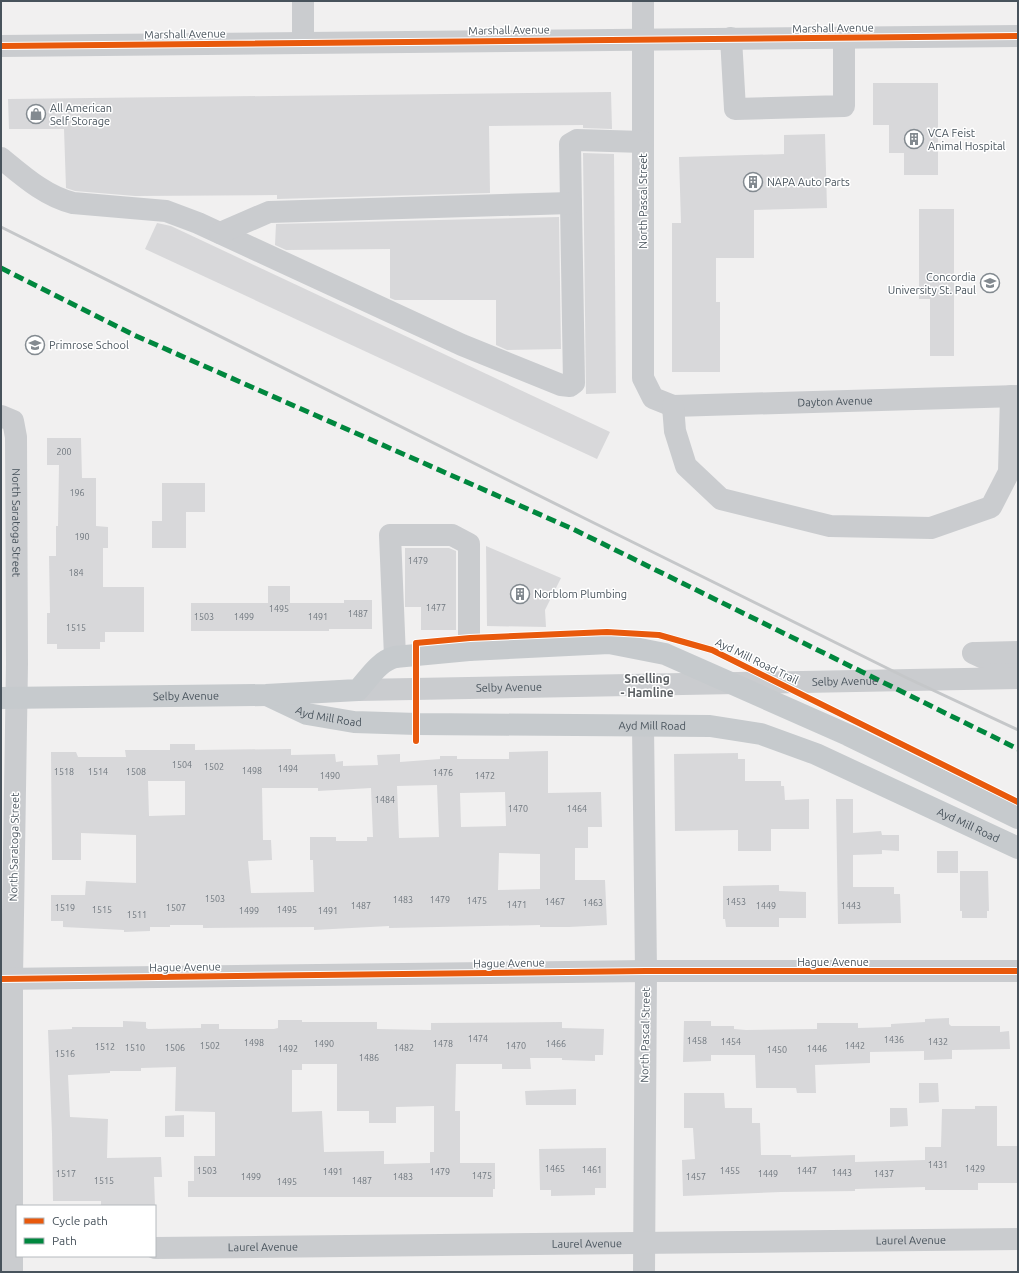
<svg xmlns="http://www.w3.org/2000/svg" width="1019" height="1273" viewBox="0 0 1019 1273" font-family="Ubuntu,sans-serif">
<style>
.building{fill:#d8d8da;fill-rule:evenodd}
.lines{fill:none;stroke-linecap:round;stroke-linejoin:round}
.minor{stroke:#cacccf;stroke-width:22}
.major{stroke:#c6cacd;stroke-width:22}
.rail{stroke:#c5c7c9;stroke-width:3}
.quiet{stroke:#00873e;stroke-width:5;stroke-dasharray:10 5;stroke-linecap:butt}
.cycleway-casing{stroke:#fff;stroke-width:8}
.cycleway{stroke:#e8590c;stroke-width:6}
.labels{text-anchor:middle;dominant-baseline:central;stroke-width:3;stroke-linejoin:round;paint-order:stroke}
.number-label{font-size:9px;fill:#6e767d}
.street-label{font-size:11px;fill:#48535c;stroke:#fff}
.poi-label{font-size:11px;fill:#48535c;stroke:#fff;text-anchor:start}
.neighbourhood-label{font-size:12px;font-weight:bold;fill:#5c6064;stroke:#fff}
</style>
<rect width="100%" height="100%" fill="#f1f0f0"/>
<g class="building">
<path d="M873 83H938V175H904V153H889V125H873Z"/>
<path d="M611 92 612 129 583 128V125L489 126 490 193 277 199V195L135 196 75 191 66 188 64 129H9L8 99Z"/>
<path d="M825 134 827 208 754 210V258H716V302H720V372H672V223H681L679 157 784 154V135Z"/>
<path d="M583 153 614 154 616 393 586 394Z"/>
<path d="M919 209H954V356H930V299H919Z"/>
<path d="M559 217 561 349 507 350 496 345V300H395L390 298V249L286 250 275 245 276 224Z"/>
<path d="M157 223 171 226 610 432 597 459 145 249Z"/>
<path d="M47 438H81L82 478H96V526L108 527V548H103V587H144V632H105V642H100V649H57V644H47V613H50L49 556H56V526H58L59 465H47Z"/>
<path d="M162 483H205V512H186V548H152V521H162Z"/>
<path d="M486 546 561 578 545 610 546 627 487 626Z"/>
<path d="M405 548H449L456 551V630H421V607H405Z"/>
<path d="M268 586H290V603H344V600H372V629H329V631H191V603H268Z"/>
<path d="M170 744H195V750L291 749V755L335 754 336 762 343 761V766L378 765 377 755 400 754V762L440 759V756H457V759H509V752L548 751V793L601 792 602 827H588V848H575V880H605L607 925 569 927H540V925L389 928V926L314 930V927L203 928V925H170V927H150V931L124 932V930L63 927V921H51V895H85L86 881 136 883V835L81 833V860H52L51 752H76L78 757H126L125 750H170ZM148 781H185V815L149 816ZM437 785 439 837 399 838 397 786ZM262 788H318V791L371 788 373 837H367V841H336V837H310V860H313L314 892 251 893 248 861 272 860 271 840H263ZM505 792 506 826 461 827 460 793ZM499 853 540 854V889L498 890Z"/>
<path d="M738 753V759H745V781H781V786H784L785 800 809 799V829H771V851H738V830L675 831 674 754Z"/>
<path d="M836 799H853V833L881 831 882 835H899V851L882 850V854L853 855V887H894V894H900L901 923 838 924Z"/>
<rect x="937" y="851" width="21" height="22"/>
<path d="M960 871H988L989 911H987V918H962V911H960Z"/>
<path d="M779 885V891L806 892V918H779V927H726L725 919H723V886Z"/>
<path d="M949 1018V1024L951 1026H1000V1032L1009 1031 1010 1049 952 1050V1059L924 1060V1051L870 1052V1063L815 1065 816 1093H797L796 1088H756L755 1055H711V1061L683 1062 684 1021H711V1026H734V1029L746 1030 817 1029V1023H858V1028L891 1027V1024L925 1022V1019Z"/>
<path d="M278 1020H302V1022H377V1029L431 1030V1023L562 1022V1028L604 1029 603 1055H595V1061L562 1060V1058H530L531 1069H502V1064H456L455 1111H460V1163H495V1189H493V1197H188V1181H194V1156H215V1112L175 1111 176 1067 141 1068V1071H110V1073L68 1075 70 1117 108 1119 107 1158 161 1157 162 1177H154L155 1206 101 1205V1201H53L52 1134 48 1030 72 1029V1027H123V1021L146 1022V1028L148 1029 201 1028V1024H219V1029H274L278 1028ZM302 1064H337V1111H369V1123H396V1107L434 1106V1152H430V1163L384 1164V1151L324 1152 322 1111 292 1112V1070H302Z"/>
<path d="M919 1083H938L939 1102 919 1103Z"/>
<path d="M576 1089V1105H526L525 1091Z"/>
<path d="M684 1093H724L725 1108H752V1123H760L761 1155H791V1157L855 1155V1162L925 1160V1147H941L942 1109H975V1106H997V1146H1018V1183H978V1190H925V1187L855 1189V1191L781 1192 683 1196 682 1160 695 1159 693 1128H684Z"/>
<path d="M890 1108H907L908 1126 890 1127Z"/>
<path d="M184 1115V1137H165V1116Z"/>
<path d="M606 1148V1188H595V1195L551 1196V1190H540L539 1149Z"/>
</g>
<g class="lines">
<g class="minor">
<path id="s1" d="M643 1V378L653 398 673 406 1018 396"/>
<path d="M731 38 735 109 844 106V38"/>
<path d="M303 43V1"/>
<path d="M1 46 1018 36"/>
<path d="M1 158C23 176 45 196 73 203L166 211 198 223 462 345 561 385 570 386 574 383 570 144 577 140 643 142"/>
<path d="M220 233 269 212 571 203"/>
<path d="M673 406 675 431 686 466 721 499 830 526 931 528 991 507 1009 472 1011 396"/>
<path id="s2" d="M1 416 13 421 16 437 17 664 12 978V1272"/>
<path d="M973 653 1018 674"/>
<path d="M977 653 1018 652"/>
<path d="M395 657 390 535H452L469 544V650"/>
<path id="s3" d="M358 690 1018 678"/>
<path d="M643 726 646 971 644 1272"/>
<path d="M1 979 646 971H1018"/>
<path id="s4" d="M155 1248 1018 1239"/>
</g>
<g class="major">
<path id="s5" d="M269 696 307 714 354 722 417 724 710 726 761 734 816 754 1018 848"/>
<path id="s6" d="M1 698 266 695 358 690C369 678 379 661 395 657L469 650 609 643 665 654 848 735 1018 818"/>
</g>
<path class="rail" d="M1 227 584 518 907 678 1018 730"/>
<path class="quiet" d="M1 268 134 335 575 530 1018 749"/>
<g class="cycleway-casing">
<g id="cycleway">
<path d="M1 46 1018 36"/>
<path d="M416 741V643L470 638 607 632 659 635 712 650 1018 802"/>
<path d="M1 979 646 971H1018"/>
</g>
</g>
<use href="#cycleway" class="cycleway"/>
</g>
<defs>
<g id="shop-ring" transform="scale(1)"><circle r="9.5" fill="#fff" stroke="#838a90" stroke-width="1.5"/><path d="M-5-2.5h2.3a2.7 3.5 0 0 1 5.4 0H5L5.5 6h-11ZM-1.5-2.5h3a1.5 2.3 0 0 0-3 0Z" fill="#838a90"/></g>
<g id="building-ring" transform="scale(1)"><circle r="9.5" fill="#fff" stroke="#838a90" stroke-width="1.5"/><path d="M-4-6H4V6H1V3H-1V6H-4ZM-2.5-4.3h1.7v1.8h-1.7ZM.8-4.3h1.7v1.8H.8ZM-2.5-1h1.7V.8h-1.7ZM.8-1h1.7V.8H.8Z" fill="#838a90"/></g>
<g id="university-ring" transform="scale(1)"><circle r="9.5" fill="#fff" stroke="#838a90" stroke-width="1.5"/><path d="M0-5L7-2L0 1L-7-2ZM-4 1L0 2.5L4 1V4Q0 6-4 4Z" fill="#838a90"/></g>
<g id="school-ring" transform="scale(1)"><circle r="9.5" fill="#fff" stroke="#838a90" stroke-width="1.5"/><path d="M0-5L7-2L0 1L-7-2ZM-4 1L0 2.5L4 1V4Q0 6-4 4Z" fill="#838a90"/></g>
</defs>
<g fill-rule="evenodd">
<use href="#shop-ring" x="36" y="114"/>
<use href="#building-ring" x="914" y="139"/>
<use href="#building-ring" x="753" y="182"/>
<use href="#university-ring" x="990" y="283"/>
<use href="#school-ring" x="35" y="345"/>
<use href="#building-ring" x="520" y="594"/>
</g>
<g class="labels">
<g class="number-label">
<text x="64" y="452">200</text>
<text x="77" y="493">196</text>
<text x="82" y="537">190</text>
<text x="418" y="561">1479</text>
<text x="76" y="573">184</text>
<text x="436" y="608">1477</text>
<text x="279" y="609">1495</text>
<text x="358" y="614">1487</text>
<text x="204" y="617">1503</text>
<text x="244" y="617">1499</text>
<text x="318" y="617">1491</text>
<text x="76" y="628">1515</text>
<text x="182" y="765">1504</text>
<text x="214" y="767">1502</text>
<text x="288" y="769">1494</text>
<text x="252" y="771">1498</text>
<text x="64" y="772">1518</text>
<text x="98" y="772">1514</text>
<text x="136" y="772">1508</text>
<text x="443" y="773">1476</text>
<text x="330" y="776">1490</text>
<text x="485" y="776">1472</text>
<text x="385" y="800">1484</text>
<text x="518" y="809">1470</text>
<text x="577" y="809">1464</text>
<text x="215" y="899">1503</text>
<text x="403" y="900">1483</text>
<text x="440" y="900">1479</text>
<text x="477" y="901">1475</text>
<text x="555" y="902">1467</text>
<text x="736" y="902">1453</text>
<text x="593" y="903">1463</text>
<text x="517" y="905">1471</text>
<text x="361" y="906">1487</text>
<text x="766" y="906">1449</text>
<text x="851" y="906">1443</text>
<text x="65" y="908">1519</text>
<text x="176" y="908">1507</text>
<text x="102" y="910">1515</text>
<text x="287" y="910">1495</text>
<text x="249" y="911">1499</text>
<text x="328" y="911">1491</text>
<text x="137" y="915">1511</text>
<text x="478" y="1039">1474</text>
<text x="894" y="1040">1436</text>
<text x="697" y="1041">1458</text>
<text x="731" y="1042">1454</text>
<text x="938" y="1042">1432</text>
<text x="254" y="1043">1498</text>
<text x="324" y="1044">1490</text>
<text x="443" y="1044">1478</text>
<text x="556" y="1044">1466</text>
<text x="210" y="1046">1502</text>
<text x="516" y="1046">1470</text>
<text x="855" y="1046">1442</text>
<text x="105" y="1047">1512</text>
<text x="135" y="1048">1510</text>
<text x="175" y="1048">1506</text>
<text x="404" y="1048">1482</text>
<text x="288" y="1049">1492</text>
<text x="817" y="1049">1446</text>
<text x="777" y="1050">1450</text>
<text x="65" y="1054">1516</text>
<text x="369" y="1058">1486</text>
<text x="938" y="1165">1431</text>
<text x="555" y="1169">1465</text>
<text x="975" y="1169">1429</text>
<text x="592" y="1170">1461</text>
<text x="207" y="1171">1503</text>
<text x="730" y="1171">1455</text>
<text x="807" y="1171">1447</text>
<text x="333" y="1172">1491</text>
<text x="440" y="1172">1479</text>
<text x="842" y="1173">1443</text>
<text x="66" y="1174">1517</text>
<text x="768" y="1174">1449</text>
<text x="884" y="1174">1437</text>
<text x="482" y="1176">1475</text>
<text x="251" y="1177">1499</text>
<text x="403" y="1177">1483</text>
<text x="696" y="1177">1457</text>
<text x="104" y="1181">1515</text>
<text x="362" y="1181">1487</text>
<text x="287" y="1182">1495</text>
</g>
<g class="street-label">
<text transform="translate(833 28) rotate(-1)">Marshall Avenue</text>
<text transform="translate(509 30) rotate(-1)">Marshall Avenue</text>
<text transform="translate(185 34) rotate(-1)">Marshall Avenue</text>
<text transform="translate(643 201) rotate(-90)">North Pascal Street</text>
<text stroke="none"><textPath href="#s1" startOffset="583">Dayton Avenue</textPath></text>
<text stroke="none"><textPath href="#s2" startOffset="115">North Saratoga Street</textPath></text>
<text transform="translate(757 661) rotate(26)">Ayd Mill Road Trail</text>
<text stroke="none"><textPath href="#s3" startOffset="487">Selby Avenue</textPath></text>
<text stroke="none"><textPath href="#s3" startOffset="151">Selby Avenue</textPath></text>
<text stroke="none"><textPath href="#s6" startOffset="185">Selby Avenue</textPath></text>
<text stroke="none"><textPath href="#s5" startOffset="64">Ayd Mill Road</textPath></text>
<text stroke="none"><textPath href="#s5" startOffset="388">Ayd Mill Road</textPath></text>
<text stroke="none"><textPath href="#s5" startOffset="724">Ayd Mill Road</textPath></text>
<text transform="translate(14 847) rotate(-89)">North Saratoga Street</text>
<text x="833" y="962">Hague Avenue</text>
<text transform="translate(509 963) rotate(-1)">Hague Avenue</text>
<text transform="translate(185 967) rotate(-1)">Hague Avenue</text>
<text transform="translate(645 1035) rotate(-89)">North Pascal Street</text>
<text stroke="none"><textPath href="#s4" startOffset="756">Laurel Avenue</textPath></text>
<text stroke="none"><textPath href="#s4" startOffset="432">Laurel Avenue</textPath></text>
<text stroke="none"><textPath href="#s4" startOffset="108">Laurel Avenue</textPath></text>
</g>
<g class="poi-label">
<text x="50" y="108">All American<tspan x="50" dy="13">Self Storage</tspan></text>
<text x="928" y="133">VCA Feist<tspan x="928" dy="13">Animal Hospital</tspan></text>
<text x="767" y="182">NAPA Auto Parts</text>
<text x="976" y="277" text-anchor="end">Concordia<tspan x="976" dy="13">University St. Paul</tspan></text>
<text x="49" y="345">Primrose School</text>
<text x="534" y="594">Norblom Plumbing</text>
</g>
<g class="neighbourhood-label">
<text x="647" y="678">Snelling<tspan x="647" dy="14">- Hamline</tspan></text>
</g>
</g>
<rect width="1019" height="1273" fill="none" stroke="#48535c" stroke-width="4"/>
<rect x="16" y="1205" width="140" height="52" fill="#ffffff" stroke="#b6babe"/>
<rect x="24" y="1218" width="20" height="6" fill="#e8590c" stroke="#b6babe"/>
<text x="52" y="1225" font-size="12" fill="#48535c">Cycle path</text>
<rect x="24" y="1238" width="20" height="6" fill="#00873e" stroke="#b6babe"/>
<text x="52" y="1245" font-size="12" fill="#48535c">Path</text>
</svg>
